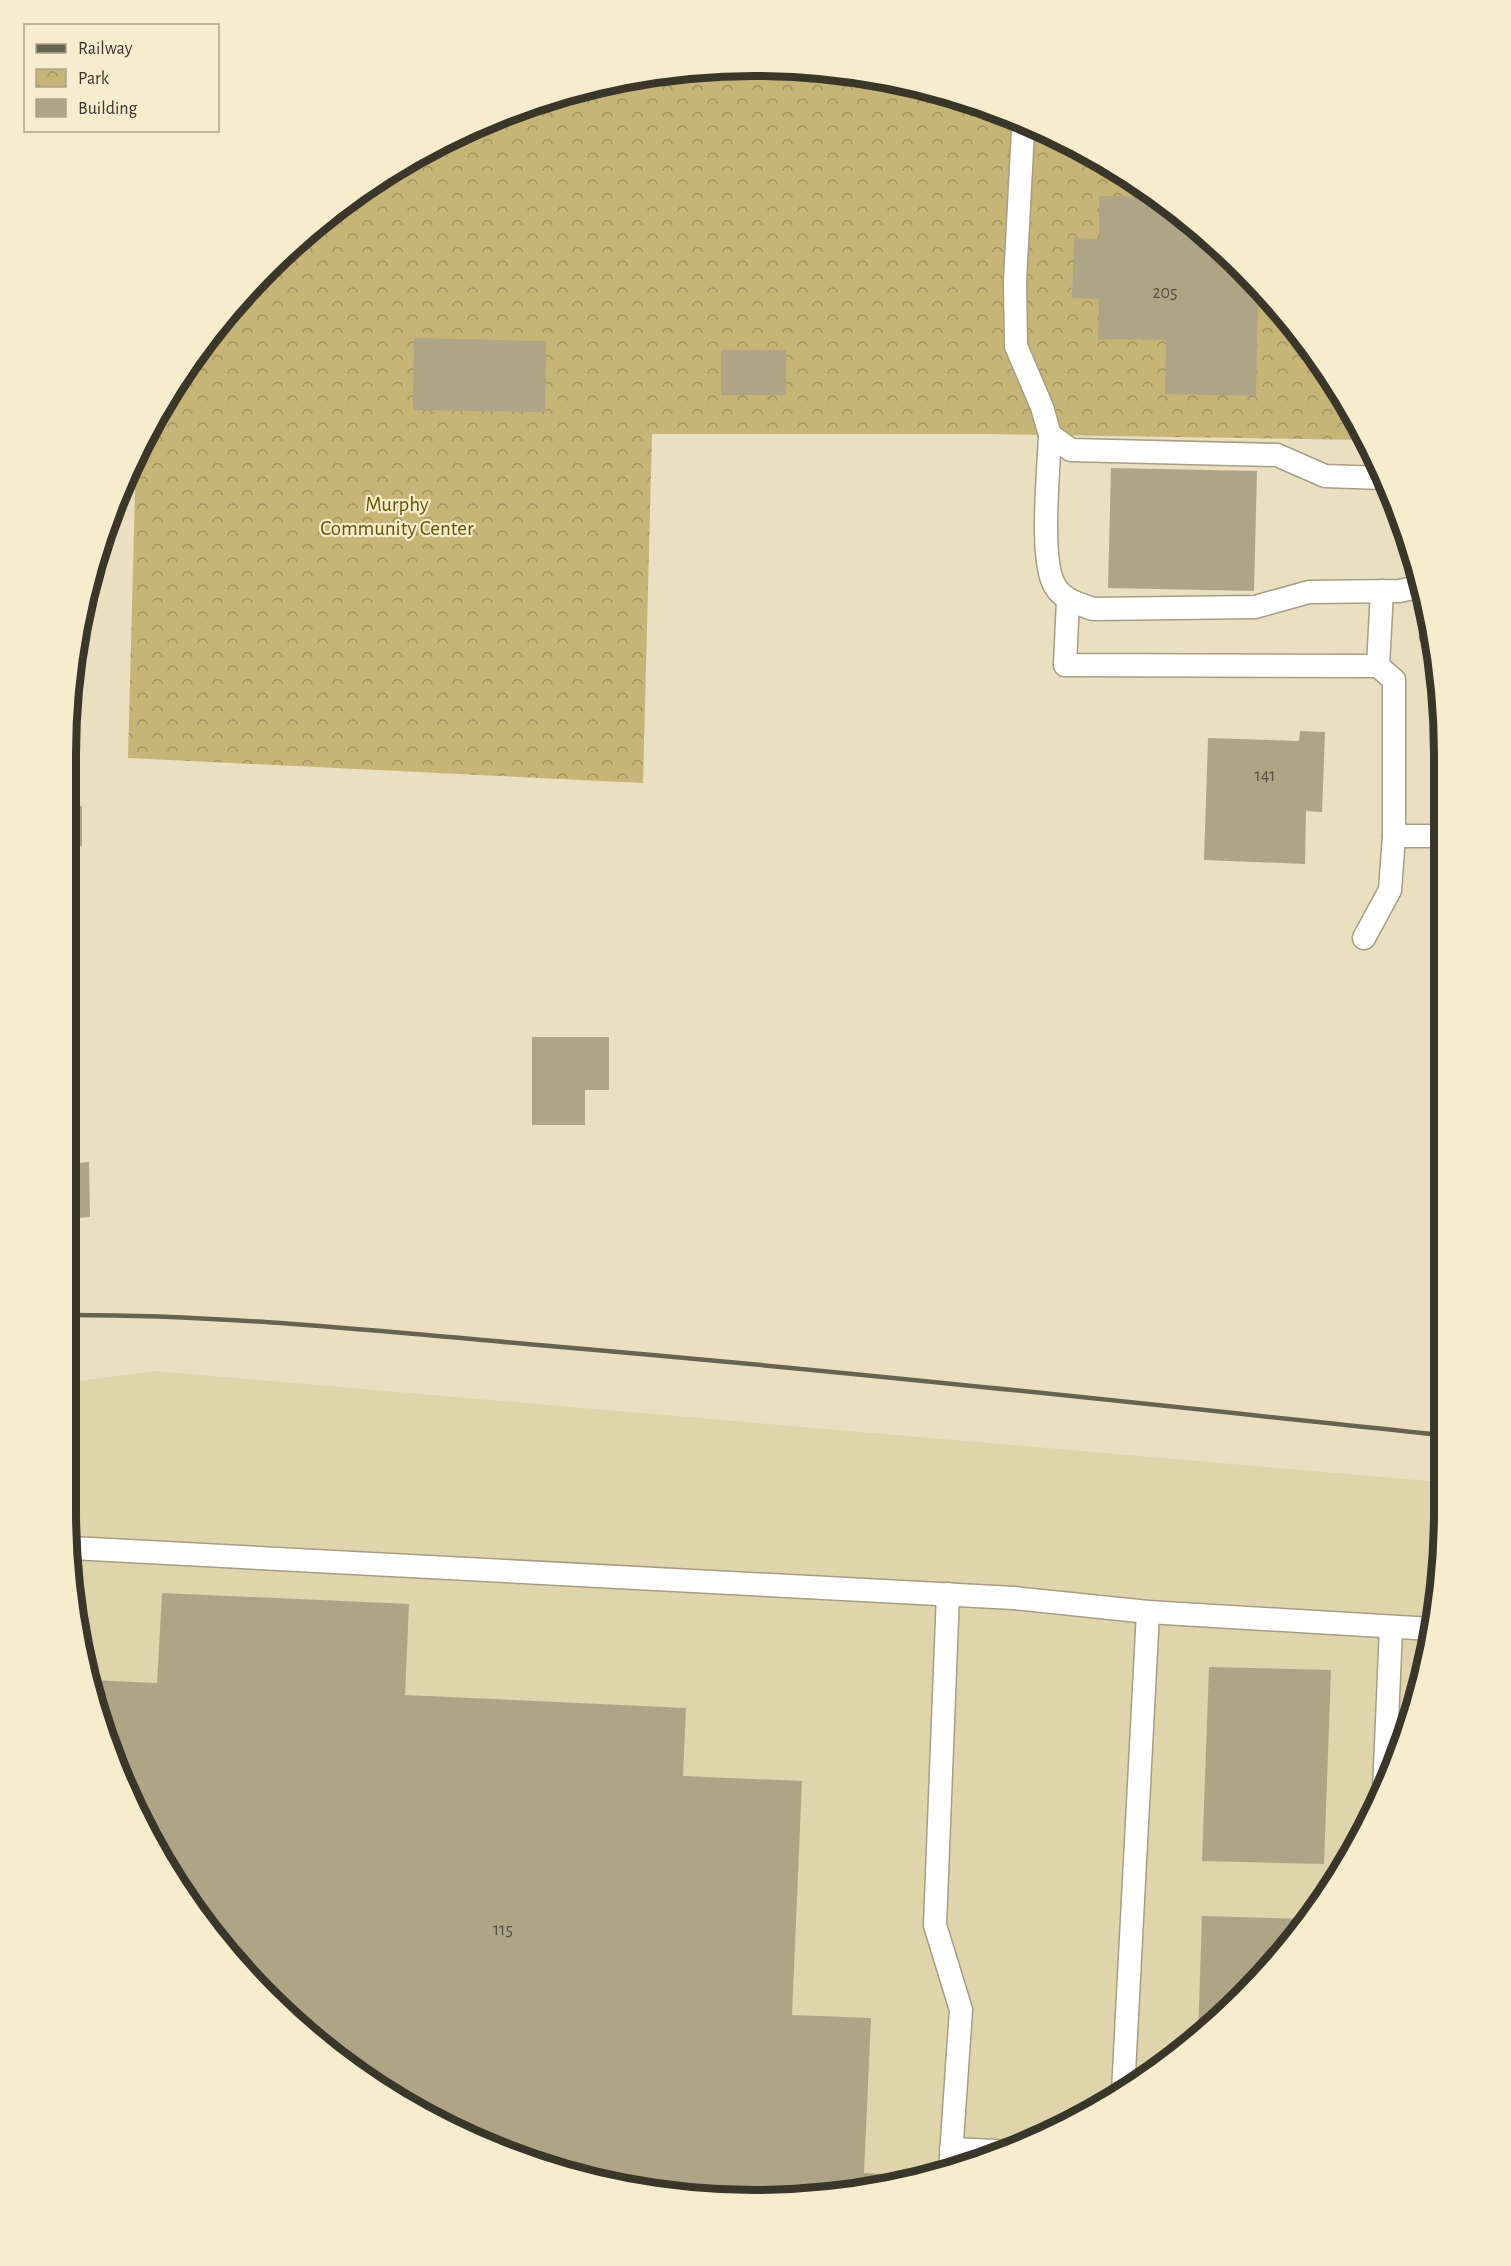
<svg xmlns="http://www.w3.org/2000/svg" width="1511" height="2266" viewBox="0 0 1511 2266" font-family="'Alegreya Sans',sans-serif">
<style>
.built{fill:#e0d4ad}
.park{fill:url(#park-crowns)}
.lines{fill:none;stroke-linecap:round;stroke-linejoin:round}
.stream{stroke:#6387b9;stroke-width:10}
.building{fill:#aea587}
.service-casing{stroke:#a79e81;stroke-width:25}
.service{stroke:#fff;stroke-width:22}
.rail{stroke:#686250;stroke-width:4.5}
.labels{text-anchor:middle;dominant-baseline:central;stroke-width:4.5;stroke-linejoin:round;paint-order:stroke}
.number-label{font-size:18px;fill:#575240}
.park-label{font-size:21px;fill:#685400;stroke:#f7edce}
.rim{fill:none;stroke:#3a3629;stroke-width:8}
</style>
<defs>
<pattern id="park-crowns" width="20" height="18" patternUnits="userSpaceOnUse" patternTransform="scale(1.5)"><rect width="20" height="18" fill="#c7b477"/><path d="M2 6a3 3 0 1 1 6 0M12 15a3 3 0 1 1 6 0" fill="none" stroke="#a39362"/></pattern>
</defs>
<rect width="100%" height="100%" fill="#eae0c1"/>
<path class="built" d="M155 1371 1440 1482 1439 1601 1409 1732 1374 1815 1274 1965 1176 2057 1101 2107 934 2177 801 2198H710L577 2177 492 2148 335 2057 237 1965 182 1894 102 1732 72 1601V1382Z"/>
<path class="park" d="M701 69 846 72 977 103 1101 159 1210 237 1303 336 1368 440 986 434H652L643 783 128 758 136 454 237 301 336 208 451 137 577 89Z"/>
<g class="lines">
<path class="stream" d="M1424 638 1432 640"/>
</g>
<g class="building">
<path d="M1099 196 1154 197 1210 237 1258 288 1256 396 1165 394 1166 340 1098 339 1099 299 1072 298 1074 238 1099 239Z"/>
<path d="M414 338 546 341 545 412 413 410Z"/>
<rect x="721" y="350" width="65" height="45"/>
<path d="M1111 468 1257 471 1254 591 1108 588Z"/>
<path d="M1300 731 1325 732 1322 812 1306 811 1305 864 1204 860 1208 738 1299 741Z"/>
<rect x="72" y="806" width="10" height="40"/>
<path d="M532 1037H609V1090H585V1125H532Z"/>
<path d="M89 1162 90 1217 77 1218 76 1163Z"/>
<path d="M162 1593 409 1604 405 1695 686 1708 683 1776 802 1781 792 2015 871 2018 864 2173 922 2176V2179L801 2198H710L577 2177 492 2148 335 2057 237 1965 182 1894 102 1732 90 1680 157 1683Z"/>
<path d="M1209 1667 1331 1670 1324 1864 1202 1861Z"/>
<path d="M1202 1916 1305 1919 1274 1965 1198 2036Z"/>
</g>
<g class="lines">
<g class="service-casing">
<g id="service">
<path d="M1029 126 1023 130 1015 281 1016 346 1042 407 1050 435 1071 450 1277 455 1325 476 1384 478"/>
<path d="M1050 435C1049 467 1039 561 1055 586 1063 600 1079 604 1093 609L1255 607 1309 592 1399 591 1423 586"/>
<path d="M1068 600 1065 665 1378 666 1394 680V836H1443"/>
<path d="M1378 666 1382 591"/>
<path d="M1364 938 1390 890 1394 836"/>
<path d="M72 1548 1014 1598 1148 1612 1432 1629"/>
<path d="M948 1594 935 1925 961 2010 950 2170"/>
<path d="M1384 1791 1391 1628"/>
<path d="M1123 2092 1148 1612"/>
<path d="M951 2149 996 2151"/>
</g>
</g>
<use href="#service" class="service"/>
<path class="rail" d="M72 1315C235 1315 398 1333 561 1347 854 1372 1147 1404 1440 1435"/>
</g>
<g class="labels">
<g class="number-label">
<text x="1165" y="293">205</text>
<text x="1265" y="776">141</text>
<text x="503" y="1930">115</text>
</g>
<g class="park-label">
<text x="397" y="504">Murphy<tspan x="397" dy="24">Community Center</tspan></text>
</g>
</g>
<path d="M0 0H1511V2266H0ZM755 76H755A679 679 0 0 1 1434 755V1511A679 679 0 0 1 755 2190H755A679 679 0 0 1 76 1511V755A679 679 0 0 1 755 76Z" fill="#f7edce" fill-rule="evenodd"/>
<path class="rim" d="M755 76H755A679 679 0 0 1 1434 755V1511A679 679 0 0 1 755 2190H755A679 679 0 0 1 76 1511V755A679 679 0 0 1 755 76Z"/>
<rect x="24" y="24" width="195" height="108" fill="#f7edce" stroke="#aba48c" stroke-width="1.5"/>
<rect x="36" y="44" width="30" height="9" fill="#686250" stroke="#aba48c" stroke-width="1.5"/>
<text x="78" y="54" font-size="18" fill="#3a3629">Railway</text>
<rect x="36" y="69" width="30" height="18" fill="url(#park-crowns)" stroke="#aba48c" stroke-width="1.5"/>
<text x="78" y="84" font-size="18" fill="#3a3629">Park</text>
<rect x="36" y="99" width="30" height="18" fill="#aea587" stroke="#aba48c" stroke-width="1.5"/>
<text x="78" y="114" font-size="18" fill="#3a3629">Building</text>
</svg>
